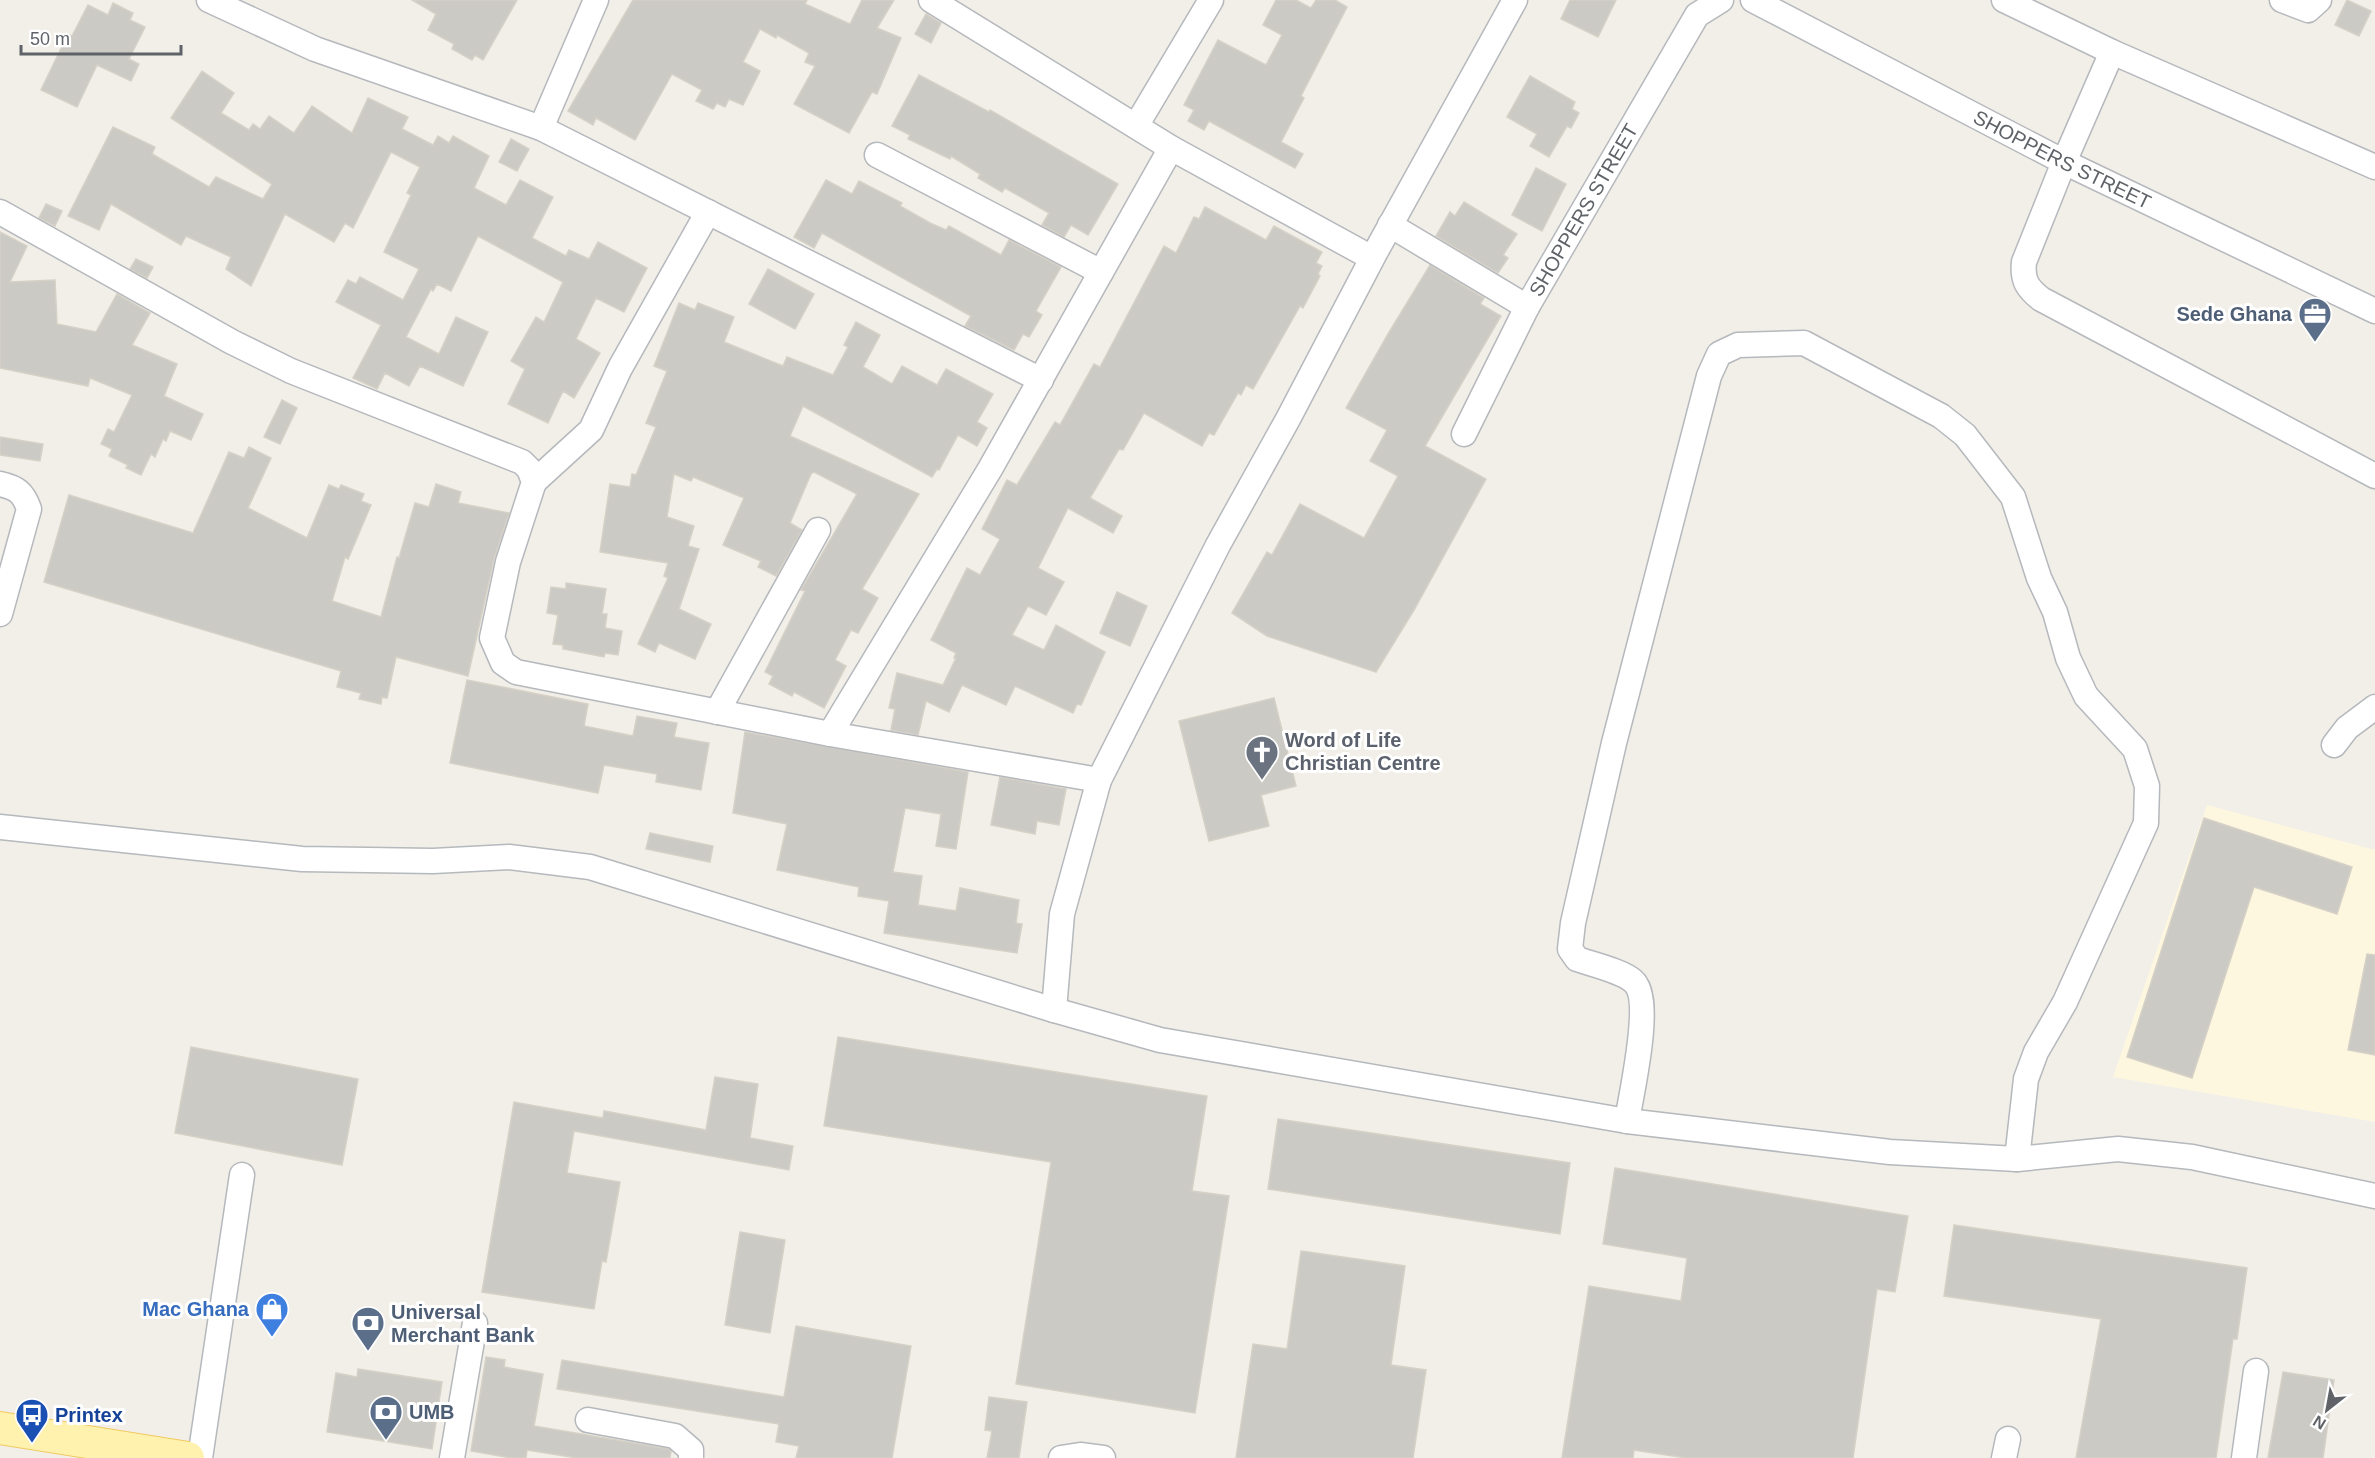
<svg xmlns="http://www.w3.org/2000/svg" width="2375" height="1458" viewBox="0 0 2375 1458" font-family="Helvetica,sans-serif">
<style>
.commercial{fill:#fef7e0}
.building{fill:#cccac5;stroke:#d6d1c6;stroke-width:1.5}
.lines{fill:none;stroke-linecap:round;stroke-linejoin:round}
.minor-casing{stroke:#b5b8bc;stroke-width:27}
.major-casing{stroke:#f2c960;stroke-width:34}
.minor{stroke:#fff;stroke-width:24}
.major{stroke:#fff2af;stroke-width:32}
.labels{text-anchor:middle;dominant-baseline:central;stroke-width:6;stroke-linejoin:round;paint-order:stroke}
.street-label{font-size:20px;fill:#5f6368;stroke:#fff}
.service-label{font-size:20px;font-weight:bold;fill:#4e5e75;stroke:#fff;text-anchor:start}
.worship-label{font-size:20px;font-weight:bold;fill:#5b616d;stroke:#fff;text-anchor:start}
.shop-label{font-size:20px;font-weight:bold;fill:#366cbe;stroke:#fff;text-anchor:end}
.transit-label{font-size:20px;font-weight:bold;fill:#164399;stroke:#fff;text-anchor:start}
</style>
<rect width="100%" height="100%" fill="#f1efe8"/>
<path class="commercial" d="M2207 805 2375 850V1122L2113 1077Z"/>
<g class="building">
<path d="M412 0H517L483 60 475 55 472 60 452 49 454 44 428 30 436 14Z"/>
<path d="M633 0H807L805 4 850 24 862 0H894L877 28 901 38 877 94 872 92 849 133 794 104 815 66 805 62 809 53 777 35 776 38 760 29 743 62 760 71 743 105 729 99 725 107 717 103 713 109 696 101 702 90 672 74 635 140 596 118 593 125 568 111Z"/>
<path d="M1276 0H1296L1311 8 1316 0H1335L1347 7 1301 96 1304 98 1281 142 1303 154 1295 168 1209 121 1204 130 1188 121 1194 110 1184 105 1218 40 1266 65 1282 35 1263 25Z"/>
<path d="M1570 0H1616L1598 37 1561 19Z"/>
<path d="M2347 0 2371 11 2359 36 2335 25Z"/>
<path d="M113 3 133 13 130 20 145 27 129 59 139 64 131 81 97 65 77 107 41 90 68 34 72 36 88 5 108 15Z"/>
<path d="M926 14 941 23 931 43 915 34Z"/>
<path d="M202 71 234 93 221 113 249 130 253 124 260 129 269 116 294 133 312 106 352 133 368 98 408 117 402 129 433 145 438 136 449 143 453 136 489 156 474 188 506 205 520 180 553 197 532 238 566 256 569 250 589 259 598 242 647 268 624 312 596 298 576 339 600 353 574 398 563 391 548 423 508 404 525 369 511 361 536 317 544 322 563 282 478 236 451 291 437 284 433 291 431 289 406 337 439 354 456 317 488 332 463 386 420 366 409 386 385 373 377 389 353 378 381 325 336 302 348 280 356 284 360 277 403 300 419 269 384 252 411 195 407 193 420 167 391 152 353 228 345 223 334 242 285 214 251 286 226 269 231 257 186 236 181 245 111 204 99 230 68 216 113 127 155 147 152 154 209 187 216 177 263 199 272 184 171 118Z"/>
<path d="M919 75 989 112 990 110 1118 184 1088 235 1071 225 1064 237 1042 225 1049 213 1005 188 1002 192 978 178 980 174 951 156 950 159 908 139 910 135 892 126Z"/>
<path d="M1530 76 1575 102 1572 109 1579 113 1571 128 1567 126 1549 157 1530 146 1537 134 1507 117Z"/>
<path d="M511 139 529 149 517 171 499 162Z"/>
<path d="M1536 168 1566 184 1542 231 1512 215Z"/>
<path d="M826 180 852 194 859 181 902 203 900 206 930 223 946 230 949 226 1001 255 1009 240 1061 267 1036 311 1042 315 1029 337 1023 334 1014 350 965 326 971 316 822 233 814 248 794 237Z"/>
<path d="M1464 202 1517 234 1503 255 1508 258 1498 273 1436 236 1450 212 1455 216Z"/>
<path d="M46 204 62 211 55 226 39 218Z"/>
<path d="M1205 207 1266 240 1274 226 1322 252 1316 263 1322 266 1318 274 1320 276 1303 308 1300 306 1253 389 1246 385 1241 395 1238 393 1214 435 1209 433 1202 446 1144 413 1123 450 1119 449 1090 498 1122 516 1113 533 1068 508 1038 568 1064 582 1046 615 1028 606 1012 635 1044 650 1056 625 1105 652 1081 705 1077 704 1073 713 1015 686 1006 705 962 685 949 712 926 701 918 735 891 730 895 709 889 708 897 673 943 685 956 658H954L956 653 931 640 967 568 980 575 1000 539 982 529 1007 480 1017 485 1055 422 1060 425 1094 364 1100 367 1164 246 1176 253 1194 217 1199 219Z"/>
<path d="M0 232 27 246 10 282 55 280 57 324 96 332 117 294 150 313 132 345 177 364 164 396 203 414 191 440 170 431 166 441 163 439 155 457 151 454 141 475 126 468 128 465 109 456 112 449 101 444 108 429 114 432 132 395 90 378 88 386 0 368Z"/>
<path d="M136 259 153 267 147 278 130 269Z"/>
<path d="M1430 265 1484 298 1480 304 1501 316 1425 446 1486 479 1414 610 1376 672 1267 636 1232 613 1267 552 1272 555 1300 504 1364 538 1398 476 1370 461 1387 430 1346 408 1388 334Z"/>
<path d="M768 269 814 294 795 329 749 304Z"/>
<path d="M679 303 695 310 698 303 734 317 724 342 783 366 787 357 833 375 848 347 844 345 856 322 880 335 863 367 892 384 902 366 937 385 946 369 993 394 977 422 987 428 977 446 958 435 939 470 937 469 932 477 803 406 790 436 919 494 862 589 878 598 858 633 851 630 835 660 846 666 824 708 794 692 792 696 769 684 773 676 765 672 805 591 801 590 857 494 814 472 811 474 790 523 802 530 776 576 758 567 761 561 723 545 744 498 693 477 691 481 674 474 667 517 694 526 688 546 699 549 679 609 711 624 695 659 659 643 655 652 638 644 668 578 664 576 668 563 600 552 610 484 630 487 632 474 636 475 656 427 646 423 667 371 654 366Z"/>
<path d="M282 400 297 408 280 444 264 437Z"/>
<path d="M0 437 43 444 40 461 0 455Z"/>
<path d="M249 447 271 458 248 508 307 538 329 485 339 489 341 485 364 494 361 501 371 505 348 559 345 557 332 601 381 617 397 557 399 558 415 503 429 507 436 484 461 492 458 503 509 513 494 559 468 676 396 657 387 698 382 697 381 704 359 699 361 693 337 687 341 671 44 582 69 495 193 533 229 452 244 458Z"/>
<path d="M566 583 606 589 602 614H607L605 628 622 631 618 655 605 653 604 657 563 649V645L553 644 558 615 547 613 551 587 566 589Z"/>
<path d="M1117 592 1147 606 1130 646 1100 633Z"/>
<path d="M467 680 588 704 584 726 633 736 637 716 677 723 674 737 709 743 701 790 656 782 657 774 604 765 598 793 450 763Z"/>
<path d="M1274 698 1296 786 1261 795 1269 826 1209 841 1179 721Z"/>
<path d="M745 732 968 772 956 849 936 846 941 814 905 808 893 872 922 876 918 905 956 911 960 888 1019 900 1016 923 1022 924 1017 953 884 933 889 901 858 896 859 887 777 870 787 824 733 813Z"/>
<path d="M1000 777 1066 789 1059 825 1037 821 1035 834 991 825Z"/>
<path d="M2204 818 2352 867 2337 914 2254 887 2192 1078 2127 1057Z"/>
<path d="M650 833 713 846 710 862 646 849Z"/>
<path d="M2367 954 2375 955V1055L2348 1050Z"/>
<path d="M838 1037 1207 1096 1192 1191 1229 1196 1195 1413 1016 1384 1051 1162 824 1126Z"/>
<path d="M191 1047 358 1079 342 1165 175 1133Z"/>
<path d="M715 1077 758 1084 750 1138 793 1146 789 1170 574 1131 567 1173 620 1182 606 1262 602 1261 594 1309 482 1292 514 1102 603 1118 604 1111 706 1130Z"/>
<path d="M1278 1119 1570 1163 1560 1234 1268 1189Z"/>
<path d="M1615 1168 1908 1216 1895 1292 1877 1289 1853 1458H1686L1634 1450 1633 1458H1562L1589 1286 1681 1301 1687 1258 1603 1244Z"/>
<path d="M1954 1225 2247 1268 2237 1339H2233L2216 1458H2076L2101 1319 1944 1296Z"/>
<path d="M740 1232 785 1240 770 1333 725 1325Z"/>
<path d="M1301 1251 1405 1266 1391 1365 1426 1370 1413 1458H1236L1253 1344 1287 1349Z"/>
<path d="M796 1326 911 1346 892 1458H796L799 1446 776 1442 779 1424 557 1389 562 1360 784 1397Z"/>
<path d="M486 1357 505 1360 504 1367 543 1374 534 1426 669 1449 671 1451 670 1458H577L527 1450 526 1458H511L471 1451Z"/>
<path d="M358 1369 442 1382 432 1449 327 1432 336 1373 357 1377Z"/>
<path d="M2283 1372 2334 1380 2323 1458H2268Z"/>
<path d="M989 1397 1027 1402 1019 1458H987L992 1431 985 1430Z"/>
</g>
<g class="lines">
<g class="minor-casing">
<g id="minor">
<path d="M209 0 315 49 541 128 1041 380"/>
<path d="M931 0 1171 148 1372 258"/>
<path id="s1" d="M1753 0 2064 162 2375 311"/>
<path d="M2004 0 2112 52 2375 167"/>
<path d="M2282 0 2308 10 2319 0"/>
<path d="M2112 52 2064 162 2024 262C2022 280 2027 288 2041 299L2375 476"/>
<path d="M1136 126 1211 0"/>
<path d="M541 128 596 0"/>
<path d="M877 155 1101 272"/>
<path d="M0 212 232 342 291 371 522 462 529 469 534 482 508 562 492 638 503 663 516 672 830 734 1099 780"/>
<path d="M1390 225 1527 307"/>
<path id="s2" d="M1464 434 1527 307 1697 15 1721 0"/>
<path d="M534 482 591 430 620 368 708 212"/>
<path d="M0 484C17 488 23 492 29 509L0 614"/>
<path d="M717 712 818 530"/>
<path d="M830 734 990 469 1171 148"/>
<path d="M2334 745 2347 728 2375 707"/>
<path d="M0 827 302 859 433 861 509 857 590 867 1054 1010 1160 1040 1627 1121 1890 1152 2017 1159 2118 1149 2192 1157 2375 1196"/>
<path d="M1054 1010 1062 914 1099 780 1218 545 1288 419 1375 253 1515 0"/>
<path d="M1627 1121C1631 1094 1654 998 1633 981 1622 971 1591 964 1577 959L1570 949 1573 923 1614 743 1709 376 1719 354 1738 345 1804 343 1941 416 1965 435 2013 497 2039 578 2055 612 2068 658 2086 696 2135 749 2147 786 2146 823 2065 1002 2036 1052 2026 1079 2017 1159"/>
<path d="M588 1420 675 1436 691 1450V1458"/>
<path d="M200 1458 242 1175"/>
<path d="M452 1458 475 1323"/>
<path d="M1061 1458 1080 1455 1103 1458"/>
<path d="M2004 1458 2008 1439"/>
<path d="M2244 1458 2256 1371"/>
</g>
</g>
<g class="major-casing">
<path id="major" d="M0 1428 188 1458"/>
</g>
<use href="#minor" class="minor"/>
<use href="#major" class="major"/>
</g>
<defs>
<g id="office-pin" transform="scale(1.725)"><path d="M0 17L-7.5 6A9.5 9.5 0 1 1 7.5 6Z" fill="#5c6f8a" stroke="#fff"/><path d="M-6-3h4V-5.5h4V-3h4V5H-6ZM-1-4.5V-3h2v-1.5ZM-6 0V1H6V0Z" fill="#fff"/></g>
<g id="church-pin" transform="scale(1.725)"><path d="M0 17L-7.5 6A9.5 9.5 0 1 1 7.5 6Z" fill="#6b7280" stroke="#fff"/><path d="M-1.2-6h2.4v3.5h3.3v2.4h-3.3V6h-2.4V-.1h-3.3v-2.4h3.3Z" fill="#fff"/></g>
<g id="shop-pin" transform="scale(1.725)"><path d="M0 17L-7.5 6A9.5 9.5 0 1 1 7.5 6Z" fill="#3f7fe0" stroke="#fff"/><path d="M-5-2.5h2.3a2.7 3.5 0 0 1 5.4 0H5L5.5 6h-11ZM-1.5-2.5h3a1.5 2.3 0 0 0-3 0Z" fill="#fff"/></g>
<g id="bank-pin" transform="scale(1.725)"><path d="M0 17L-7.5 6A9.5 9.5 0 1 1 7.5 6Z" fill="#5c6f8a" stroke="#fff"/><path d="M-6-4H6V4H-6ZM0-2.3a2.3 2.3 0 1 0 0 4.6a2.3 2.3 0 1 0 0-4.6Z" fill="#fff"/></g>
<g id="bus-pin" transform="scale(1.725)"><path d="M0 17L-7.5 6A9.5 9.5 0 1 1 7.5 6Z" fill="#1a4fb4" stroke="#fff"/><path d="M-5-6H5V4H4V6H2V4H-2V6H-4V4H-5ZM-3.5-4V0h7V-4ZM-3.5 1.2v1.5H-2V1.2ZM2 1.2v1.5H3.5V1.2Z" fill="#fff"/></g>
</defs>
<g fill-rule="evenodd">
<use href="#office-pin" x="2315" y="314"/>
<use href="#church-pin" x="1262" y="752"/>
<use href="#shop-pin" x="272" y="1309"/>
<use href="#bank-pin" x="368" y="1323"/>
<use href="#bank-pin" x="386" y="1412"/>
<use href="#bus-pin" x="32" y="1415"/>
</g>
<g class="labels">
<g class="street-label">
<text stroke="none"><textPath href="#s1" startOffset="348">SHOPPERS STREET</textPath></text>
<text stroke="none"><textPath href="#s2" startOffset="254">SHOPPERS STREET</textPath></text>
</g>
<g class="service-label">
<text x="2292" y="314" text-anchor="end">Sede Ghana</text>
<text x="391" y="1312">Universal<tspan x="391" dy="23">Merchant Bank</tspan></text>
<text x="409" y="1412">UMB</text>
</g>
<g class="worship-label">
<text x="1285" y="740">Word of Life<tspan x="1285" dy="23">Christian Centre</tspan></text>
</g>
<g class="shop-label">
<text x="249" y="1309">Mac Ghana</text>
</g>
<g class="transit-label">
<text x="55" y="1415">Printex</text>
</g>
</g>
<g transform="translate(2327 1410) rotate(211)" stroke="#ffffff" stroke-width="4.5" paint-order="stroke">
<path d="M0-4.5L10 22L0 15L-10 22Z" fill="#5f6368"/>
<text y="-9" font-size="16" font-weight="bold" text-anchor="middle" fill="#5f6368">N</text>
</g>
<path d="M21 45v9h160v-9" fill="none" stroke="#5f6368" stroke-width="3"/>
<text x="30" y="45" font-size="18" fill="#5f6368" stroke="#ffffff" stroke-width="4.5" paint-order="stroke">50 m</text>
</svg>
